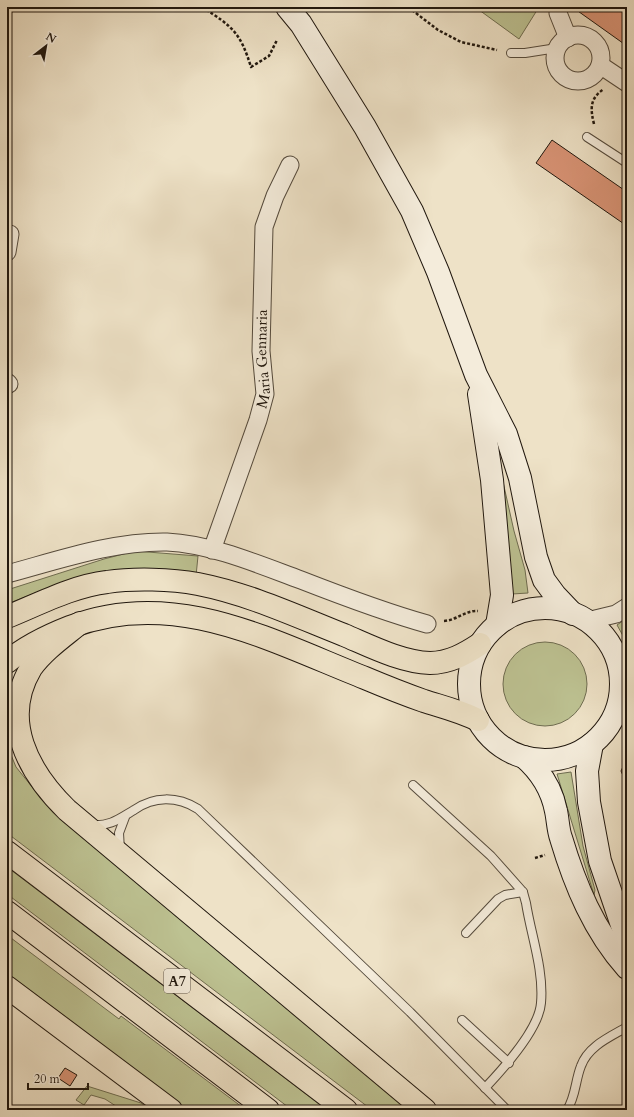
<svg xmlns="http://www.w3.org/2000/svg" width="634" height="1117" viewBox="0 0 634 1117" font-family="Cardo,serif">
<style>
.green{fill:#bdc292;stroke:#6e6c50}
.building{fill:#d99476;stroke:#20170e}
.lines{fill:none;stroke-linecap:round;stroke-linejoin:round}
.lane-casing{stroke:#544a3c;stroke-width:10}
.street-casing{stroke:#544a3c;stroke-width:19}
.secondary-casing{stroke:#20170e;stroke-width:24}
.highway-casing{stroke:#20170e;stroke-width:24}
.path{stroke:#20170e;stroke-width:2.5;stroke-dasharray:3 2;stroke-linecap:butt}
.lane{stroke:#f4ecdb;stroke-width:8}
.street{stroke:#f4ecdb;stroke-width:17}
.secondary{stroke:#f4ecdb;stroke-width:22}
.highway{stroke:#eee2c7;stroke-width:22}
.labels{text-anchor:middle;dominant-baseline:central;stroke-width:4;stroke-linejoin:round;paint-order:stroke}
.shield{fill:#f4ecdb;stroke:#60574c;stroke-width:1}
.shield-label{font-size:14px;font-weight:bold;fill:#20170e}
.street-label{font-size:15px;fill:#20170e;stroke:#f4ecdb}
</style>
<rect width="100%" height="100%" fill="#eee2c7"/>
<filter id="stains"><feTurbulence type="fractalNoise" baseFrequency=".005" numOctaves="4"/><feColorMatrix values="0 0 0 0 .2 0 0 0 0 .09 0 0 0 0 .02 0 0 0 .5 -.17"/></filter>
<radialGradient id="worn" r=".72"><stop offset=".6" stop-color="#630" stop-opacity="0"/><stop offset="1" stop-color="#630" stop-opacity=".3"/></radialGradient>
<g class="green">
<path d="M475 7H539L519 39Z"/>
<path d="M497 455 514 531 525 570 528 593 512 594Z"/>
<path d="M135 551 198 556 196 576 115 571 71 579 7 604V590L104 559Z"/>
<path d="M627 618V643L617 625Z"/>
<circle cx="545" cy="684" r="42"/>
<path d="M7 745 16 767 37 793 414 1110H372L7 833Z"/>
<path d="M571 772 583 846 595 890 594 895 557 774Z"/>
<path d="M7 867 327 1110H292L7 894Z"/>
<path d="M7 935 119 1019 121 1016 246 1110H184L112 1057 7 976Z"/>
<path d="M87 1086 141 1103 151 1110H122L105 1099 91 1095 84 1105 76 1100Z"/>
</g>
<g class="building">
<path d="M577 7H627V46L575 9Z"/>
<path d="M552 140 627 192V226L536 163Z"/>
<path d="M627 758V785L621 771Z"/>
<path d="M65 1068 77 1075 70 1086 58 1078Z"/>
</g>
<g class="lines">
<g class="lane-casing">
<g id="lane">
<path d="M511 53H525L557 48"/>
<path d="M587 137 627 163"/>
<path d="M413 785 491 856 523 892 526 903C531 935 544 970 541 1003 539 1029 503 1069 485 1088"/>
<path d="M91 825C109 827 119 819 134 810 154 796 177 796 198 809L410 1012 507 1110"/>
<path d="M120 850 119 833 125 817"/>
<path d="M466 933 498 899 505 895 523 892"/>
<path d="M462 1020 509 1063"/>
<path d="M567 1110C576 1096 575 1081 581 1066 588 1046 610 1037 627 1027"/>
</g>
</g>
<g class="street-casing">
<g id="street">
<path d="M559 7 558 13 568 38"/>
<circle cx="578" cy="58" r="23"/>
<path d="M600 65 627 83"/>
<path d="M7 252 10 234"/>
<path d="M7 382 9 384"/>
<path id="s1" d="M212 550 258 420 265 394 261 351 264 227 275 196 290 165"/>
<path d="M7 574C59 560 113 541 167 542 211 544 260 565 301 580 342 596 384 612 427 624"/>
<path d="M587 621 616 614 627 607"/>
<path d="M620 677 627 668"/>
</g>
</g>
<g class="secondary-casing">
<g id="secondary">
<path d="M287 7 301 24 365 127 412 211 438 272 476 375 506 434 520 478 536 557 544 580 555 595 573 614"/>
<path d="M479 394 492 480 502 595 497 625"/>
<circle cx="545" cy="684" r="76"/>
<path d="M592 744 587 771 589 802 600 861 627 940"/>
<path d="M524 757C540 771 552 790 556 811 558 820 558 830 561 838 575 885 594 931 627 968"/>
</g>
</g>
<g class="highway-casing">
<g id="highway">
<path d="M7 617C39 604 73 586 107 582 134 578 171 579 198 584 249 594 296 616 344 635 370 646 401 662 430 663 449 663 465 654 480 644"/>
<path d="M80 623C63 637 44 650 31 668 0 720 28 772 67 810L425 1110"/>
<path d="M7 662C26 646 47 636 70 627 174 587 269 640 365 678 384 686 404 694 424 701 443 707 460 711 478 720"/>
<path d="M7 852 346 1110"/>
<path d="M7 912 268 1110"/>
<path d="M7 987 171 1110"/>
</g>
</g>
<g class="path">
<path d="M202 7C233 27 240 32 251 67L269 56 277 40"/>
<path d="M408 7 438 30 461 42 497 50"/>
<path d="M7 14 19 7"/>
<path d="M594 124C590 108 590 98 604 89"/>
<path d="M444 621C457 620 466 610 478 611"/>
<path d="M535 858 545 855"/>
</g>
<use href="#lane" class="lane"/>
<use href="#street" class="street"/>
<use href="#secondary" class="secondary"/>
<use href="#highway" class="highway"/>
</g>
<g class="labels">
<rect class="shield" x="164" y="969" width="26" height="24" rx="3"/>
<g class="shield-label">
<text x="177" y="981">A7</text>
</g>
<g class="street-label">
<text stroke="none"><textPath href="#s1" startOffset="200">Maria Gennaria</textPath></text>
</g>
</g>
<rect width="634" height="1117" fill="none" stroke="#eee2c7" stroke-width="24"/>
<rect x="8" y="8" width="618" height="1101" fill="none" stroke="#20170e" stroke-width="2"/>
<rect x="12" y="12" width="610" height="1093" fill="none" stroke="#20170e"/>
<g transform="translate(46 46) rotate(31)" stroke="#f4ecdb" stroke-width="3" paint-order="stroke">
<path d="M0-3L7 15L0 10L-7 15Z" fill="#20170e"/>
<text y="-6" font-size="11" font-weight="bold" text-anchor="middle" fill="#20170e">N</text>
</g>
<path d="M28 1083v6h60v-6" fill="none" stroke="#20170e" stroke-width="2"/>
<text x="34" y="1083" font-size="12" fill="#20170e" stroke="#f4ecdb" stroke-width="3" paint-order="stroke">20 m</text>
<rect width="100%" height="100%" filter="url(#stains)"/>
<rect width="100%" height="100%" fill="url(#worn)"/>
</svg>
